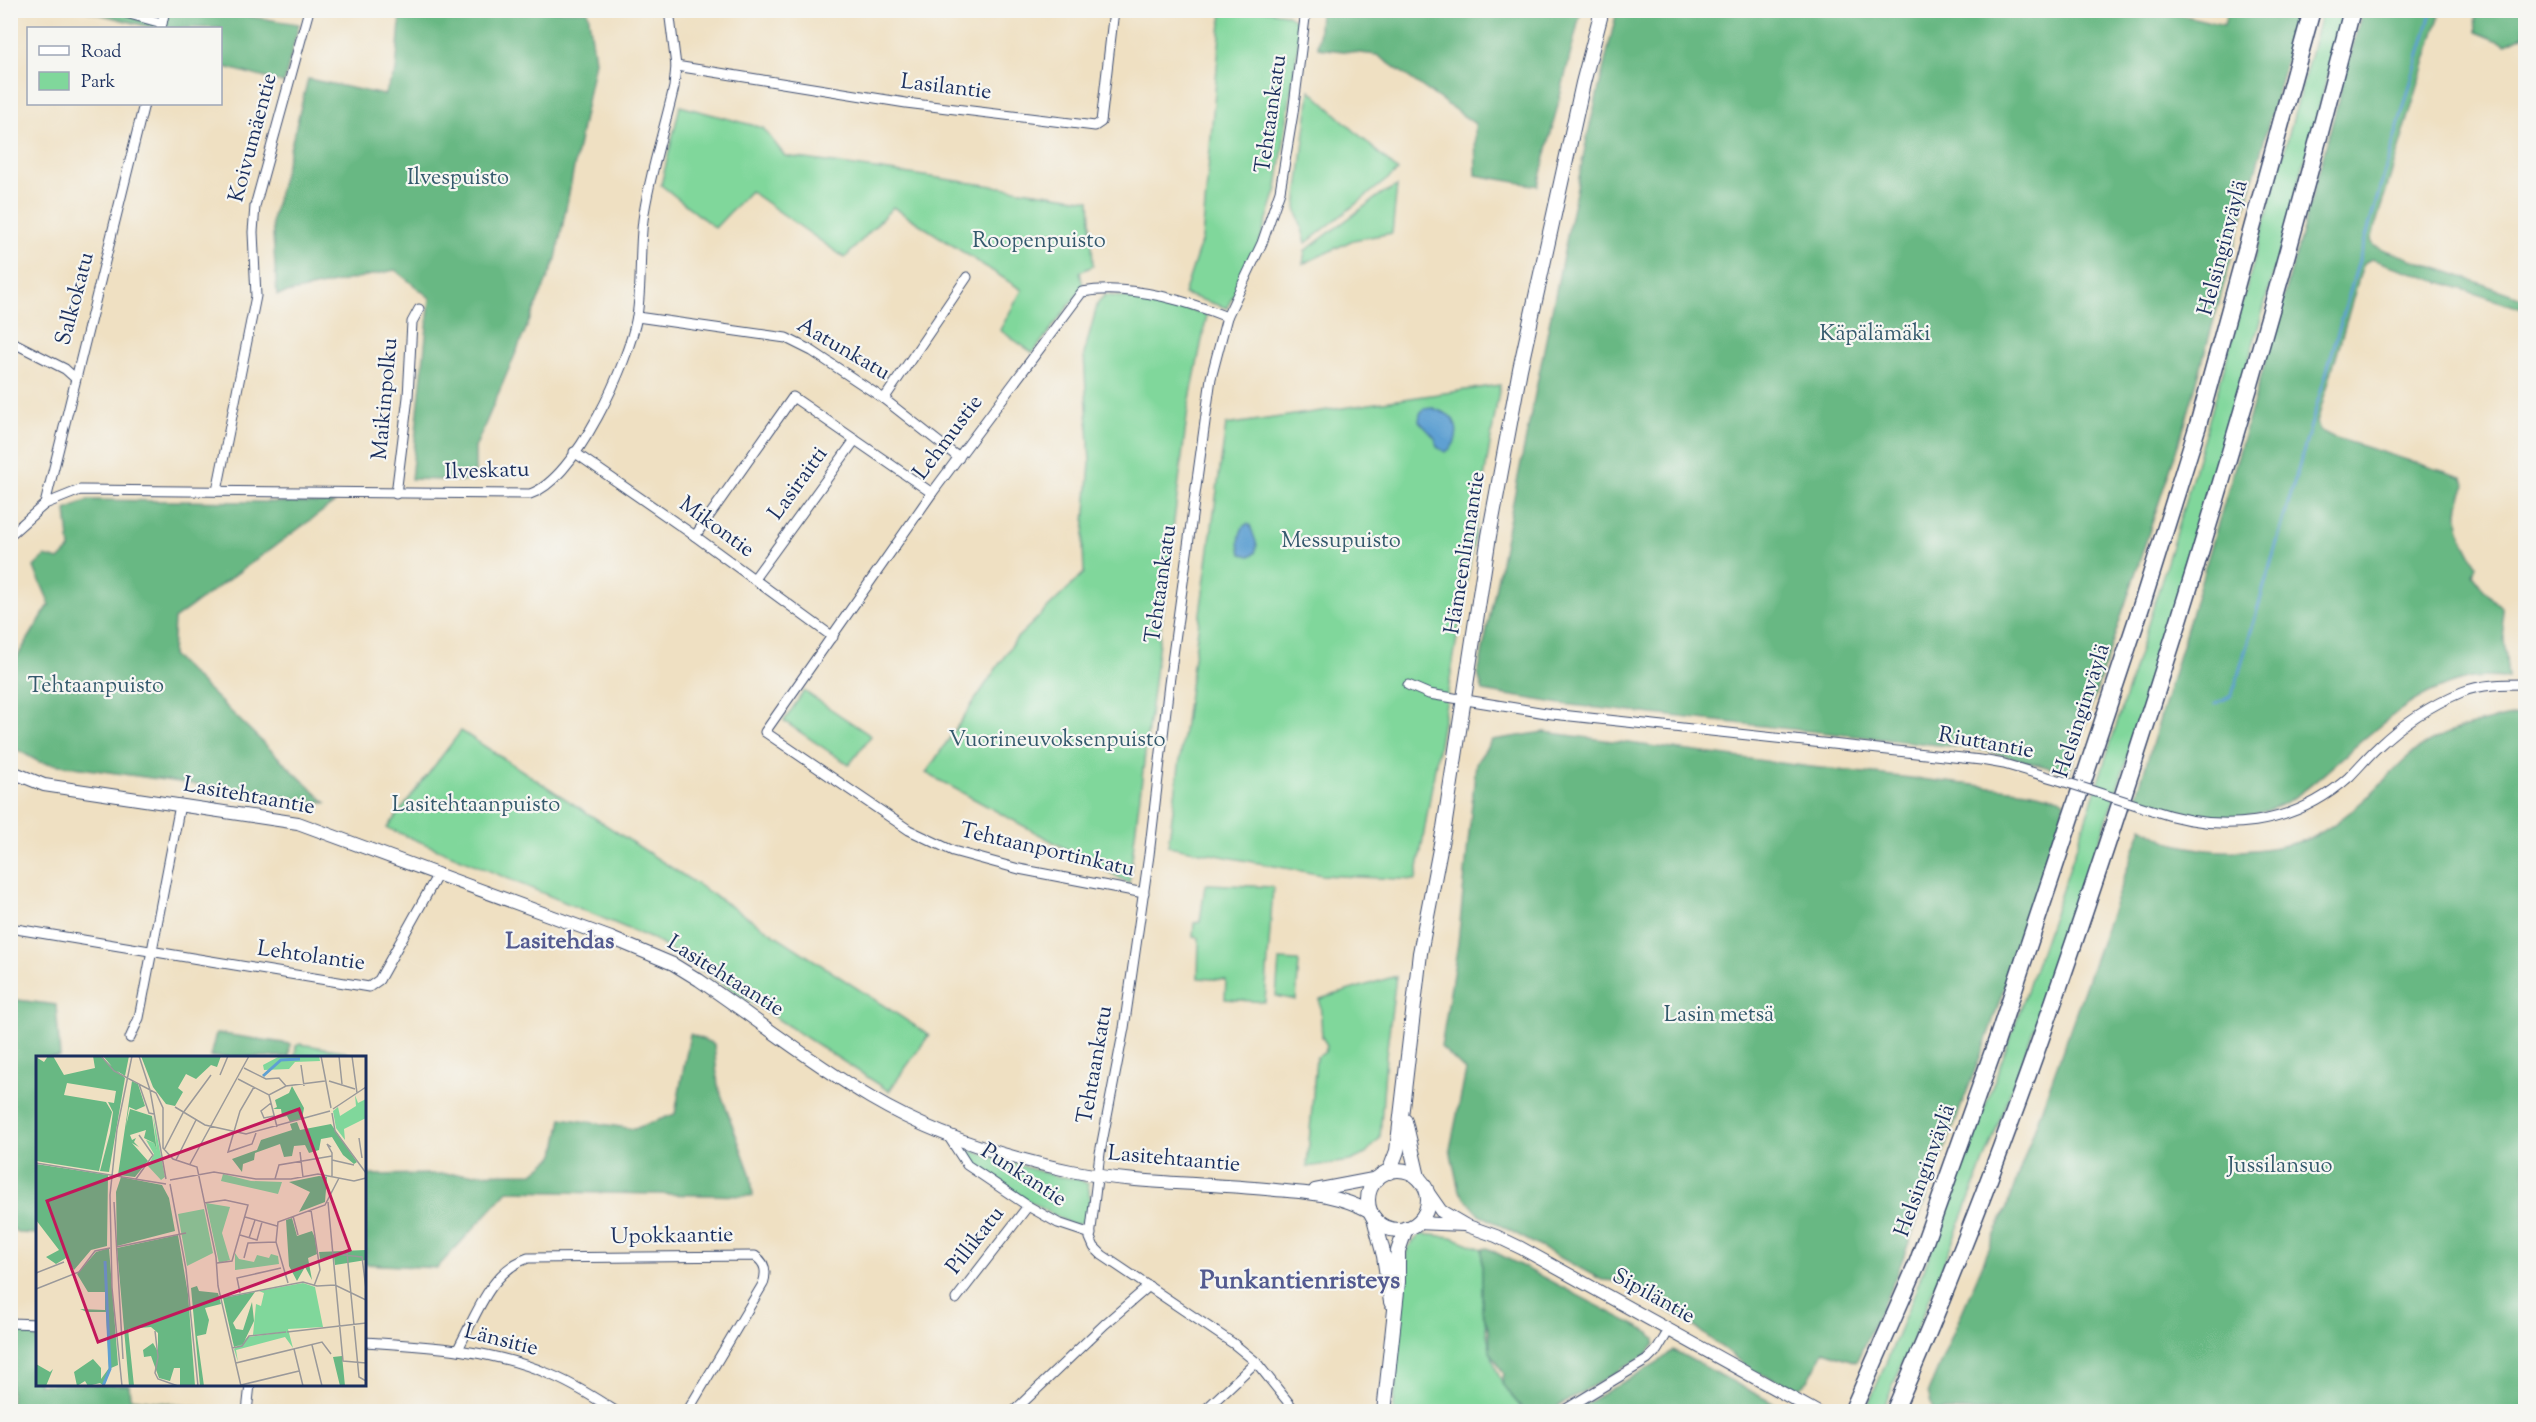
<svg xmlns="http://www.w3.org/2000/svg" width="2536" height="1422" viewBox="0 0 2536 1422" font-family="'Sorts Mill Goudy',serif">
<style>
.green{fill:#80d79b;stroke:#4e837c;stroke-width:1.5}
.forest{fill:#68b883;stroke:#427470;stroke-width:1.5}
.water{fill:#5fa0d2;stroke:#3d6898;stroke-width:1.5}
.lines{fill:none;stroke-linecap:round;stroke-linejoin:round}
.stream{stroke:#5fa0d2;stroke-width:3}
.minor-casing{stroke:#3b4a6d;stroke-width:11}
.tertiary-casing{stroke:#3b4a6d;stroke-width:14}
.secondary-casing{stroke:#3b4a6d;stroke-width:16}
.motorway-casing{stroke:#3b4a6d;stroke-width:19}
.minor{stroke:#fff;stroke-width:9}
.tertiary{stroke:#fff;stroke-width:12}
.secondary{stroke:#fff;stroke-width:14}
.motorway{stroke:#fff;stroke-width:16}
.minor-bridge-casing{stroke:#3b4a6d;stroke-width:11;stroke-linecap:butt}
.minor-bridge{stroke:#fff;stroke-width:9}
.labels{text-anchor:middle;dominant-baseline:central;stroke-width:4.5;stroke-linejoin:round;paint-order:stroke}
.street-label{font-size:22px;fill:#1b2f5e;stroke:#f6f6f2}
.park-label{font-size:22px;fill:#34596d;stroke:#f6f6f2}
.neighbourhood-label{font-size:24px;font-weight:bold;fill:#545b90;stroke:#f6f6f2}
.quarter-label{font-size:26px;font-weight:bold;fill:#545b90;stroke:#f6f6f2}
.inset-river{fill:none;stroke:#5fa0d2;stroke-width:3}
.inset-road{fill:none;stroke:#9a999a;stroke-width:1.5}
.view{fill:#c2185b;fill-opacity:0.15;stroke:#c2185b;stroke-width:3}
.inset-edge{fill:none;stroke:#1b2f5e;stroke-width:3}
</style>
<rect width="100%" height="100%" fill="#f6f6f2"/>
<filter id="ink" filterUnits="userSpaceOnUse"><feTurbulence type="fractalNoise" baseFrequency=".0167" numOctaves="2"/><feDisplacementMap in="SourceGraphic" scale="12" xChannelSelector="R" yChannelSelector="G"/><feConvolveMatrix kernelMatrix="1 2 1 2 8 2 1 2 1" color-interpolation-filters="sRGB"/></filter>
<filter id="wash" filterUnits="userSpaceOnUse"><feTurbulence type="fractalNoise" baseFrequency=".008" numOctaves="4" result="noise"/><feDisplacementMap in="SourceGraphic" scale="24" xChannelSelector="R" yChannelSelector="G"/><feGaussianBlur stdDeviation="1.35" result="paint"/><feColorMatrix in="noise" values="0 0 0 0 0 0 0 0 0 0 0 0 0 0 0 0 0 1.4 0 .05"/><feComposite in="paint" operator="in"/></filter>
<g filter="url(#wash)">
<rect width="100%" height="100%" fill="#efe0c2"/>
<g class="green">
<path d="M1262 10 1286 14 1301 24 1277 188 1260 241 1227 308 1184 294 1202 239 1222 11Z"/>
<path d="M2322 11H2345C2219 486 2078 959 1882 1411L1865 1412C1916 1296 1959 1178 2002 1060 2128 716 2228 364 2322 11Z"/>
<path d="M1310 90 1398 171 1306 243 1296 208Z"/>
<path d="M680 106 763 128 785 156 1090 200 1093 266 1080 272 1083 287 1033 353 1000 330 1022 290 893 207 845 258 750 191 715 228 661 185Z"/>
<path d="M1397 186 1392 233 1353 240 1303 264 1305 251 1380 195Z"/>
<path d="M1105 295 1169 303 1207 315 1188 409 1129 883 926 773 1016 639 1084 573 1083 547 1090 463 1084 354 1098 302Z"/>
<path d="M1500 385 1416 880 1322 875 1168 846 1226 425Z"/>
<path d="M804 691 871 736 849 765 784 721Z"/>
<path d="M461 731 929 1035 889 1091 655 940 387 828Z"/>
<path d="M1208 884 1273 887 1265 1002 1225 999 1226 980 1198 978 1199 938 1193 937 1194 923 1200 922 1205 885Z"/>
<path d="M1279 960 1298 961 1299 963 1296 1000 1276 996Z"/>
<path d="M1396 976 1386 1056 1380 1138 1366 1154 1350 1161 1307 1167 1316 1058 1325 1052 1327 1045 1322 1037 1320 999Z"/>
<path d="M300 1044 343 1051 352 1057H295L296 1046Z"/>
<path d="M969 1150 1055 1176 1078 1179 1088 1184 1090 1198 1087 1219 1079 1224H1070L1018 1195 970 1161 964 1153Z"/>
<path d="M1421 1234 1452 1237 1482 1249C1482 1295 1482 1339 1501 1381 1506 1391 1514 1399 1521 1407L1518 1412H1393L1408 1247Z"/>
</g>
<g class="forest">
<path d="M87 11H212L299 24 284 83 221 66 220 28H154Z"/>
<path d="M401 11H588L595 61 556 259 475 448V481L411 479 430 298 395 270 277 295 272 220 308 79 384 95 396 71Z"/>
<path d="M1320 11H1581L1538 186 1476 175 1475 124 1377 55 1318 48Z"/>
<path d="M2164 11 2224 25 2227 11H2300L2185 424 2069 773 1984 750 1561 704 1483 691 1478 674 1587 138 1617 11Z"/>
<path d="M2362 11H2441L2371 240 2374 246 2525 299V310L2371 259 2364 263 2361 271 2317 422 2319 430 2333 437 2462 477 2466 485C2450 518 2460 534 2476 564L2473 574 2484 590 2501 607 2508 678C2497 678 2483 676 2472 678 2416 689 2375 729 2334 765 2314 783 2293 802 2266 811 2224 825 2176 812 2136 798 2215 536 2293 275 2362 11Z"/>
<path d="M2475 11H2525V35L2506 44 2476 32Z"/>
<path d="M88 500 334 503 174 619 172 655 326 803 39 762 11 746V667L49 605C49 599 37 576 34 567L45 556 59 560 70 549 66 510Z"/>
<path d="M2517 715 2526 755 2525 1411H1933L1928 1392 2006 1209 2142 827C2153 833 2164 841 2175 844 2215 855 2265 853 2305 840 2324 834 2351 812 2365 799 2386 781 2401 758 2426 744 2451 729 2488 720 2517 715Z"/>
<path d="M1544 732 1811 767 2028 791 2059 798 2065 802 2063 817 1982 1052 1895 1279 1856 1362 1824 1351 1808 1381 1798 1388 1755 1372 1685 1320 1644 1297 1630 1282 1602 1280 1479 1214 1459 1191 1450 1149 1466 1071 1441 1047 1458 943 1476 763 1492 740Z"/>
<path d="M10 999 56 1005 60 1057 38 1058 37 1234 19 1233 11 1228Z"/>
<path d="M216 1033 290 1044 289 1057H210Z"/>
<path d="M690 1034 714 1044 718 1086 751 1176 753 1196 508 1191 437 1268 365 1264V1175L533 1173 555 1155 562 1118 634 1129 675 1114Z"/>
<path d="M1487 1248 1650 1333 1655 1339V1344L1646 1355 1550 1411H1519L1521 1407 1502 1384 1504 1374 1490 1351 1489 1330 1482 1311V1249Z"/>
<path d="M10 1328 37 1329 38 1384 129 1385 130 1398 225 1411H11Z"/>
<path d="M1673 1350 1788 1411H1573L1660 1361Z"/>
</g>
<g class="water">
<path d="M1433 408C1439 411 1447 413 1451 417 1461 427 1457 447 1445 452L1437 447 1435 438 1419 421 1420 414 1423 409Z"/>
<path d="M1247 524 1250 525 1257 545 1255 553 1250 556 1242 554C1237 545 1239 528 1247 524Z"/>
</g>
<g class="lines">
<path class="stream" d="M2215 704 2231 696 2235 686 2432 10"/>
</g>
</g>
<g filter="url(#ink)">
<g class="lines">
<g class="minor-casing">
<g id="minor">
<path d="M115 10 162 23"/>
<path d="M161 28 165 10"/>
<path d="M676 66 906 103 1095 126 1101 122 1114 10"/>
<path d="M637 317 786 338 812 351 884 399 967 277"/>
<path d="M10 341 65 369 75 378"/>
<path d="M884 399 959 458"/>
<path d="M574 452 695 536 833 637"/>
<path d="M217 491 256 296 253 232 255 206 309 10"/>
<path d="M396 494 408 397 412 322 419 309"/>
<path d="M45 504C77 370 112 238 144 104"/>
<path d="M10 535 45 504 80 490 530 494C576 479 629 362 637 316 642 284 639 252 643 220 649 176 664 131 674 87L676 66 669 10"/>
<path d="M695 536 793 397 932 493"/>
<path d="M754 579 855 440"/>
<path d="M1408 685 1429 694 1552 714 1981 760 2004 764 2062 781"/>
<path d="M2152 810C2221 834 2293 827 2349 777 2359 767 2368 756 2378 747 2402 724 2431 705 2462 692 2481 684 2505 684 2526 684"/>
<path d="M1144 893 1019 869 953 851 909 830 765 732 932 493 1082 292C1128 284 1184 300 1227 317"/>
<path d="M10 928 369 987 379 980 438 874"/>
<path d="M130 1038 139 1018 180 805"/>
<path d="M947 1134 967 1165 1028 1206 1058 1223 1091 1234"/>
<path d="M956 1299 1028 1206"/>
<path d="M10 1323 38 1324"/>
<path d="M364 1342C427 1346 491 1349 549 1374 573 1384 595 1398 617 1412"/>
<path d="M458 1349C476 1316 490 1271 528 1258L755 1256C766 1263 767 1272 763 1284L687 1412"/>
<path d="M247 1412 250 1384"/>
<path d="M1013 1412 1105 1324 1149 1286"/>
<path d="M1203 1412 1256 1362"/>
<path d="M1296 1412 1256 1362 1234 1344 1102 1255 1094 1247 1090 1238 1100 1153 1124 1028 1149 855 1169 684 1211 378 1227 317 1262 243 1280 191 1293 113 1306 10"/>
<path d="M1561 1412 1647 1360 1657 1350 1669 1330"/>
</g>
</g>
<g class="tertiary-casing">
<g id="tertiary">
<path d="M10 771 44 785 298 823 611 938 673 964 699 980C756 1019 812 1063 871 1098 932 1134 1003 1157 1071 1171 1135 1184 1202 1183 1266 1189 1305 1193 1336 1193 1371 1212"/>
<path d="M1315 1190 1378 1178"/>
<path d="M1427 1191 1441 1211 1465 1225 1496 1236 1521 1248 1817 1412"/>
<path d="M1417 1223 1464 1225"/>
</g>
</g>
<g class="secondary-casing">
<g id="secondary">
<path d="M1405 1121 1418 1177"/>
<circle cx="1398" cy="1200" r="30"/>
<path d="M1389 1172 1397 1151 1420 953 1444 828 1489 536 1520 369 1583 83 1602 10"/>
<path d="M1374 1218 1384 1256 1391 1302"/>
<path d="M1384 1412 1398 1282V1251L1406 1228"/>
</g>
</g>
<g class="motorway-casing">
<g id="motorway">
<path d="M1852 1412 1917 1264 1996 1043 2141 607 2198 425 2312 10"/>
<path d="M1894 1412C1984 1208 2057 998 2126 786 2210 530 2285 272 2352 10"/>
</g>
</g>
<use href="#minor" class="minor"/>
<use href="#tertiary" class="tertiary"/>
<use href="#secondary" class="secondary"/>
<use href="#motorway" class="motorway"/>
<g class="minor-bridge-casing">
<path id="minor-bridge" d="M2062 781 2152 810"/>
</g>
<use href="#minor-bridge" class="minor-bridge"/>
</g>
</g>
<g class="labels">
<g class="street-label">
<text transform="translate(946 88) rotate(7)">Lasilantie</text>
<text transform="translate(1272 114) rotate(-82)">Tehtaankatu</text>
<text transform="translate(254 138) rotate(-75)">Koivumäentie</text>
<text transform="translate(2224 248) rotate(-75)">Helsinginväylä</text>
<text transform="translate(76 299) rotate(-75)">Salkokatu</text>
<text transform="translate(843 350) rotate(30)">Aatunkatu</text>
<text transform="translate(386 399) rotate(-85)">Maikinpolku</text>
<text transform="translate(949 438) rotate(-53)">Lehmustie</text>
<text transform="translate(487 472) rotate(-2)">Ilveskatu</text>
<text transform="translate(799 484) rotate(-54)">Lasiraitti</text>
<text transform="translate(716 528) rotate(36)">Mikontie</text>
<text transform="translate(1466 553) rotate(-81)">Hämeenlinnantie</text>
<text transform="translate(1162 584) rotate(-82)">Tehtaankatu</text>
<text transform="translate(2083 711) rotate(-72)">Helsinginväylä</text>
<text transform="translate(1986 744) rotate(10)">Riuttantie</text>
<text transform="translate(249 797) rotate(10)">Lasitehtaantie</text>
<text transform="translate(1047 851) rotate(13)">Tehtaanportinkatu</text>
<text transform="translate(311 957) rotate(8)">Lehtolantie</text>
<text transform="translate(725 977) rotate(32)">Lasitehtaantie</text>
<text transform="translate(1096 1065) rotate(-80)">Tehtaankatu</text>
<text transform="translate(1174 1160) rotate(5)">Lasitehtaantie</text>
<text transform="translate(1926 1171) rotate(-70)">Helsinginväylä</text>
<text transform="translate(1023 1176) rotate(33)">Punkantie</text>
<text transform="translate(672 1237) rotate(-1)">Upokkaantie</text>
<text transform="translate(976 1241) rotate(-52)">Pillikatu</text>
<text transform="translate(1653 1297) rotate(29)">Sipiläntie</text>
<text transform="translate(501 1341) rotate(14)">Länsitie</text>
</g>
<g class="park-label">
<text x="458" y="179">Ilvespuisto</text>
<text x="1039" y="242">Roopenpuisto</text>
<text x="1875" y="335">Käpälämäki</text>
<text x="1341" y="542">Messupuisto</text>
<text x="96" y="687">Tehtaanpuisto</text>
<text x="1057" y="741">Vuorineuvoksenpuisto</text>
<text x="476" y="806">Lasitehtaanpuisto</text>
<text x="1719" y="1016">Lasin metsä</text>
<text x="2280" y="1167">Jussilansuo</text>
</g>
<g class="neighbourhood-label">
<text x="560" y="942">Lasitehdas</text>
</g>
<g class="quarter-label">
<text x="1300" y="1281">Punkantienristeys</text>
</g>
</g>
<g transform="translate(36 1056)">
<rect width="330" height="330" fill="#efe0c2"/>
<path d="M244 0H283L284 5 259 6 253 13 228 14 227 9ZM319 39 322 47 330 43V62L308 73 309 84 300 72 297 55 302 51 304 60 320 50ZM117 59 129 121 125 124 112 110 118 98 110 84 118 87 121 95ZM187 118 215 125 246 126 242 138 185 125ZM170 147 194 151 186 177 194 204 183 207ZM168 153 177 197 151 210 142 158ZM199 197 203 203 218 206 221 199 233 202 235 198 242 200 243 208 199 214ZM267 227 279 231 287 271 252 273 257 292 249 281 200 294 202 306 198 293 212 281 250 276 217 279 220 248 225 250 228 237 223 235Z" fill="#80d79b"/>
<path d="M12 0H17L28 19 59 12 57 0H64L89 22 73 116 64 115 74 77 77 56 72 46 78 47 80 35 31 27 28 39 70 46 76 56 63 115 0 105V1L8 6ZM67 0H93L89 20 78 13ZM105 0H185L181 11 175 9 160 23 150 18 142 32 147 36 139 50 130 48 117 31ZM96 25 102 28 109 50 100 54 93 51 90 70 94 53 116 60 121 95 118 87 108 82 110 74 94 79 96 84 100 82 98 86 103 91 96 87 112 105 99 121 82 119ZM256 30 268 52 266 63 254 66 251 60 239 63 246 60 245 53H237L241 51 239 44 253 37ZM261 66 264 74 295 68 321 106 318 108 307 99 296 81 285 83 283 94 273 97 269 89 258 90 256 100 248 101 244 88 219 97 218 104 207 108 206 116 196 103 221 94 225 84 256 74 254 68ZM0 108 72 119 71 190 55 194 38 214 30 202 20 208 10 201 23 194 0 164ZM283 120 291 121 289 146 263 156 274 136 253 126ZM85 121 126 129 133 142 139 175 81 190 80 136ZM256 162 261 180 276 175 279 182 281 198 272 202 276 224 269 211 261 225 253 210 250 164ZM142 179 152 238 159 330H144V312H138L134 325 123 322 115 300 108 301 107 294 117 287 122 296V277L115 271 92 273 98 330H93L81 192ZM73 192 82 309 75 312 68 330 64 327 52 330 49 325 41 330 38 316 57 303 65 312V323L73 312 70 256H51L44 253 69 254V236H52L41 218 60 196ZM330 194V204L299 209 298 201 284 203 283 196ZM161 230 163 235 182 237 185 248 169 252 173 264 170 278 161 280 168 330H164L155 232ZM219 236 197 267 200 273 207 274 216 246 218 265 207 288 198 291 187 242ZM306 300 309 330H304L297 301ZM0 308 14 316 17 313 10 330H0Z" fill="#68b883"/>
<path class="inset-river" d="M227 20 245 4 264 3M67 330 74 313 69 205"/>
<path class="inset-road" d="M65 0 78 15 120 37 127 52V92L137 103 161 111 180 201 182 230 205 330M103 0 114 34 130 123M285 0 295 52M303 0 306 28M316 0 321 37M265 9 268 30M208 12 230 23 243 22 250 30M184 19 192 0M202 23 233 39 250 30 289 25M293 25 319 33M103 28 113 57 118 58M218 31 204 55 192 96 216 88 220 77M233 39 241 71M235 47 225 55 228 62 238 60M139 51 169 69 210 78 294 55M297 53 330 31M296 57 299 75 330 117M323 82 326 102M295 91 291 88 296 97V120M128 94 147 57 175 19M264 96 267 121M140 104 160 64M296 104 318 109M0 107 130 128M154 108 213 0M100 123 117 99 103 79M239 123 243 109 296 100M134 124 178 116 220 123H255L282 118 318 125 330 122M134 128 150 213 162 330M78 146 87 303M292 146 307 305 330 307M168 147 189 144 212 149 196 205 181 207M275 154 284 214 278 230M257 160 262 179M209 161 241 170M204 179 221 184 226 166M213 182 219 164M80 191 150 177M311 197 323 321 330 325M298 198 326 201 330 233M208 202 212 187 240 186M0 217 28 206M252 227 240 186 242 166 289 149 303 122M0 233 43 216 59 195 74 192M204 237 201 222 245 212M185 242 267 226 281 230 299 229 330 244M119 275 122 301 119 317 122 323 142 330M251 276 330 267M276 289 286 330M196 292 206 290 213 280 250 276M258 293 267 330M200 307 286 286 295 298M205 329 263 315M86 330 76 232 74 139 81 73 96 0"/>
<path class="view" d="M263 53 314 194 62 286 11 145Z"/>
<rect width="330" height="330" class="inset-edge"/>
</g>
<rect width="2536" height="1422" fill="none" stroke="#f6f6f2" stroke-width="36"/>
<rect x="27" y="27" width="195" height="78" fill="#f6f6f2" stroke="#9ea6b7" stroke-width="1.5"/>
<rect x="39" y="46" width="30" height="9" fill="#ffffff" stroke="#9ea6b7" stroke-width="1.5"/>
<text x="81" y="57" font-size="18" fill="#1b2f5e">Road</text>
<rect x="39" y="72" width="30" height="18" fill="#80d79b" stroke="#9ea6b7" stroke-width="1.5"/>
<text x="81" y="87" font-size="18" fill="#1b2f5e">Park</text>
</svg>
